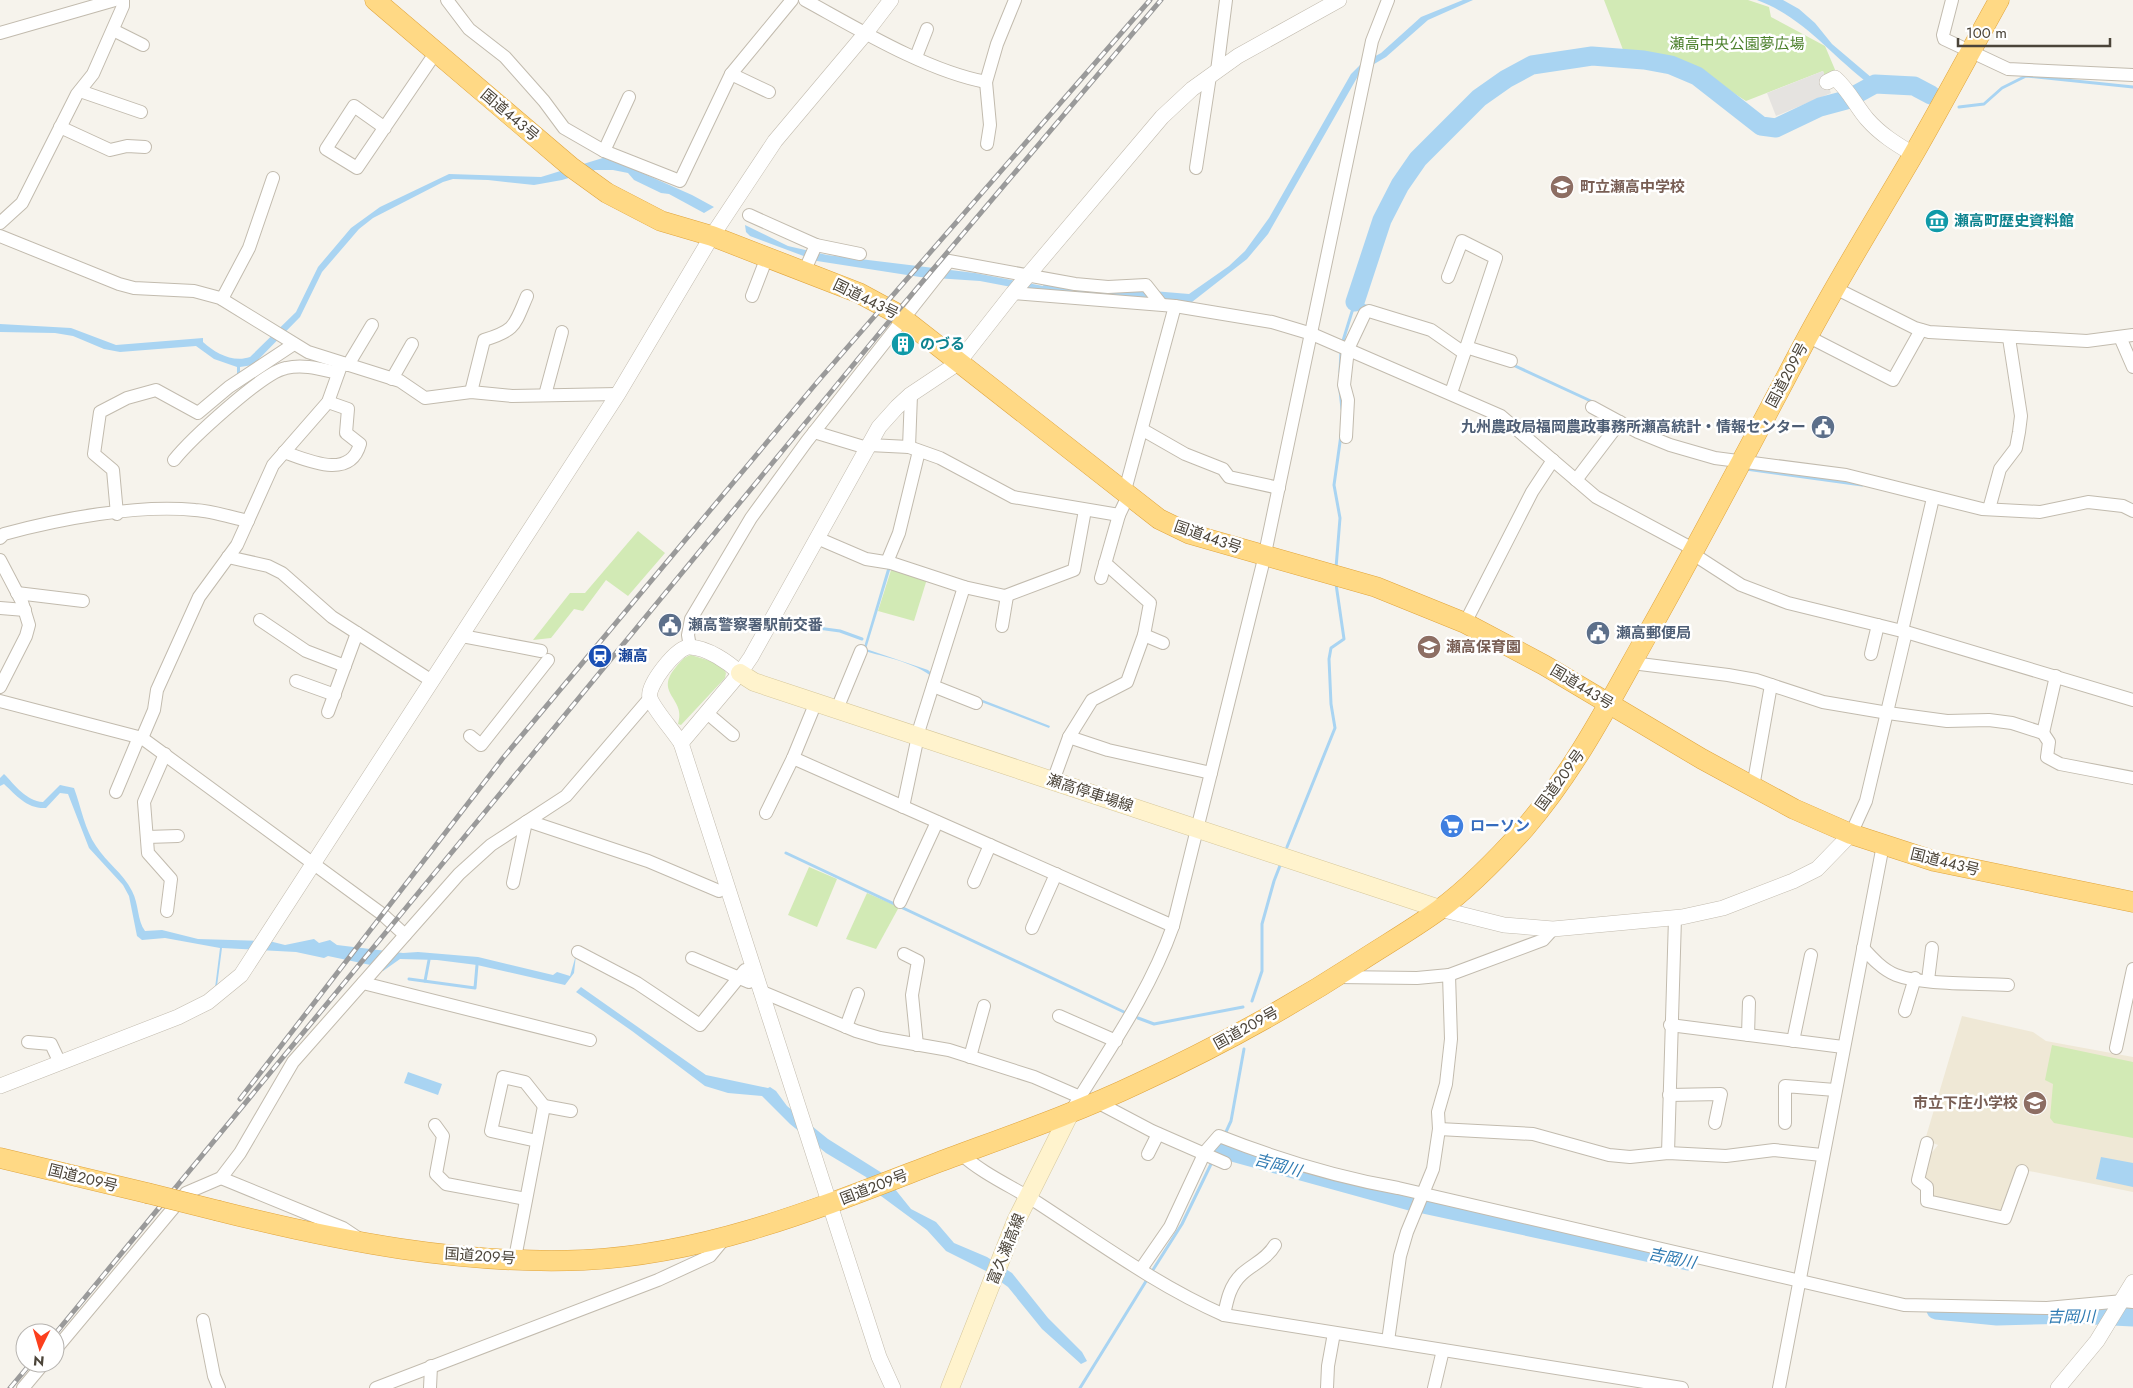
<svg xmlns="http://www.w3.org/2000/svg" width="2133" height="1388" viewBox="0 0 2133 1388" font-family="Jost,'Noto Sans JP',sans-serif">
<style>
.education{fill:#efe8d6}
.green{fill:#d2eab5}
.parking{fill:#e5e3e0}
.water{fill:#a9d4f2}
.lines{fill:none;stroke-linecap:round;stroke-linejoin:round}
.stream{stroke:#a9d4f2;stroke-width:3}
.river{stroke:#a9d4f2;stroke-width:19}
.minor-casing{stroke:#c2bbae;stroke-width:14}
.tertiary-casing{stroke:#c2bbae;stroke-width:16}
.secondary-casing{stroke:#d6c79b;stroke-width:19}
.trunk-casing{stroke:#e0a43c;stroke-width:21}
.minor{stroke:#fff;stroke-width:12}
.tertiary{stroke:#fff;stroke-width:15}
.secondary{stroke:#fff3cd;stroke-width:18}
.trunk{stroke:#ffd985;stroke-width:20}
.rail-casing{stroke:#9a9a9a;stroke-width:5}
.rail{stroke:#fff;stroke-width:3;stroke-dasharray:9;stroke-linecap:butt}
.trunk-bridge-casing{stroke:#e0a43c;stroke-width:21;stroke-linecap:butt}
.trunk-bridge{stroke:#ffd985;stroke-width:20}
.labels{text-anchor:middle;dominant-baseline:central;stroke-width:5;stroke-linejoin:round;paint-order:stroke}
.park-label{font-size:15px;fill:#4a7f2a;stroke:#fff}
.street-label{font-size:15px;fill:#4b4439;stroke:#fff}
.education-label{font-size:15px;font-weight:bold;fill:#785e54;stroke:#fff;text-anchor:start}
.culture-label{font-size:15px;font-weight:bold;fill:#0d838f;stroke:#fff;text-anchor:start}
.service-label{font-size:15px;font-weight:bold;fill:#4e5e75;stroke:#fff;text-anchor:start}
.transit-label{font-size:15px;font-weight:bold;fill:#164399;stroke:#fff;text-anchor:start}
.shop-label{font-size:15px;font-weight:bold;fill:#366cbe;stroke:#fff;text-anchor:start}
.water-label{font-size:16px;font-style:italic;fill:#2e7ab2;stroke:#fff}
</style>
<rect width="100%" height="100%" fill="#f6f3ec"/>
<path class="education" d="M1962 1016 2033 1032 2046 1041 2133 1057V1192L2019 1169 2002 1213 1936 1200 1923 1181 1926 1160 1938 1145 1925 1140Z"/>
<g class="green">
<path d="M1604 0H1748L1769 7 1771 17 1825 46 1836 72 1825 77 1823 71 1746 101 1707 76 1669 60 1625 55Z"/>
<path d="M638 531 665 553 628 596 606 580 583 611 574 609 551 638 533 640 570 593H585Z"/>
<path d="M892 567 927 579 914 621 878 611Z"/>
<path d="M691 655 720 664 726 673 725 678 681 725 678 724C687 698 653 694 676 667 681 661 684 657 691 655Z"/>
<path d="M809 867 837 879 817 927 788 915Z"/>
<path d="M867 893 899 907 876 949 846 939Z"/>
<path d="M2052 1045 2133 1062V1138L2054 1123 2050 1118 2053 1084 2045 1080Z"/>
</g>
<path class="parking" d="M1823 71 1831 93 1776 116 1767 93Z"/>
<g class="water">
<path d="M1463 0H1473L1428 20 1386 57 1364 70 1358 76 1268 234 1247 259 1192 302 1033 291 980 281 920 277 817 261 750 236 746 232 745 225 788 246 827 255 975 273 1043 286 1045 282 1104 292H1141V290L1189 294 1229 266 1245 251 1269 218 1351 74 1361 64 1381 53 1421 17Z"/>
<path d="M1757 0H1783L1799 9 1815 23 1832 44 1872 78 1869 84C1831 55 1803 17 1757 0Z"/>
<path d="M606 157 692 195 714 207 704 213 669 194 661 193 634 180 628 173 613 170H595L562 180 534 185 488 180 453 179 443 182 373 218 359 229 322 272 300 317 253 365 240 367V380L237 379V367L214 359 196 346 120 352 104 349 73 336 55 333 0 332V324L71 328 116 345 203 338V342C215 353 233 363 250 357L296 312 318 267 351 228 380 207 449 174 541 177Z"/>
<path d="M888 566 891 567 866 649 928 670 944 685 1050 726 1049 728 942 687C925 664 891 659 865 651L864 647Z"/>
<path d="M4 774C15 785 26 801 43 802L60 785 74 788C81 807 85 830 96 846 107 863 123 873 132 891 139 904 137 920 145 931L162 930 198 939 269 941 285 945 314 939 319 943 330 940 337 945 403 953 418 952 478 957 553 975 557 972 570 976 576 955 574 973 565 985 477 965 437 960 400 959 383 971 380 967 328 956 324 958 296 952 222 948 217 986 215 988 220 948 165 938 142 940 137 936 129 896 123 885 89 848 68 794 60 793 46 808C27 809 17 796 4 784L0 786V778Z"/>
<path d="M581 987 706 1075 768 1088 770 1087 776 1091 787 1106 828 1139 882 1173 911 1209 936 1222 954 1243 987 1257 1012 1273 1048 1318 1082 1352 1087 1361 1081 1364 1042 1329 1008 1287 986 1271 946 1251 927 1230 881 1196 866 1177 826 1153 790 1124 762 1096 728 1093 705 1086 632 1031 576 992Z"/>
<path d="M408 1072 442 1084 438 1095 404 1083Z"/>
<path d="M2101 1157 2133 1163V1187L2096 1179Z"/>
</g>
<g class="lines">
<g class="stream">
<path d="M1959 107 1984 104 2002 88 2026 76 2133 87"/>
<path d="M1342 344 1355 302 1368 307"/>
<path d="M1513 365 1593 402"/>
<path d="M1340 372 1341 351"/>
<path d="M1340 390 1342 409"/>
<path d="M1746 469 1862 485"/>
<path d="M1336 568 1340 518 1334 485 1341 435"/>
<path d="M818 628 840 631 862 639"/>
<path d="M1287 847 1335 728 1331 704 1329 659 1331 648 1344 639 1336 584"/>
<path d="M786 853 1124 1012"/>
<path d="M409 979 475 988 477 965"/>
<path d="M425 981 429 960"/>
<path d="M1252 1001 1262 971V924L1274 881 1281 863"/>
<path d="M1138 1018 1154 1024 1243 1007"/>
<path d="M1225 1134 1231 1121 1244 1049"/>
<path d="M1215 1154 1221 1142"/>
<path d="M1151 1273 1182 1224 1213 1160"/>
<path d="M1080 1388 1148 1278"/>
</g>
<g class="river">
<path d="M1355 302 1382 220 1400 185 1418 159 1479 98 1506 79 1532 65 1592 56 1644 60 1671 65 1697 76 1761 126 1776 128 1820 107 1846 100 1875 84 1914 86 1931 95"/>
<path d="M1218 1148 1414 1202 1688 1261"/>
<path d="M1936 1310 1997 1316 2074 1314 2133 1317"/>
</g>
<g class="minor-casing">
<g id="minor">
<path d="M447 0 469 29 505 57 544 101 564 128 604 151"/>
<path d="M805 0C858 29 927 71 986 82L997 44 1015 0"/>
<path d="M1952 0 1943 35 1944 39 2008 69 2133 75"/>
<path d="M113 30 143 45"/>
<path d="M0 33 115 0"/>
<path d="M916 57 927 29"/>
<path d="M1217 71 1226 0"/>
<path d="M731 74 769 92"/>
<path d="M986 82 990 125 987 144"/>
<path d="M80 91 141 112"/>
<path d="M629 97 604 151 680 181 731 74 792 0"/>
<path d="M60 127 110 150 127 146 145 147"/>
<path d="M385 128 354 106 326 149 357 168 436 52"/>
<path d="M1196 168 1210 76"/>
<path d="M749 215 816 245"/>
<path d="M0 223 22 203 77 94 93 74 123 6V0"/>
<path d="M0 236 119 284 134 288 194 291 220 298 308 352 400 381 425 398 471 392 512 396 618 394"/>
<path d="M804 272 816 245 860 254"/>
<path d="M1448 277 1462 241 1496 258 1451 393"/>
<path d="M1833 287 1915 328 1929 332 2087 341 2133 335"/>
<path d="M1013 293 1175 306 1272 322 1312 334 1501 416 1596 497 1695 550"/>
<path d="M752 296 767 257"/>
<path d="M222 299 249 248 273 178"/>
<path d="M1807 336 1893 380 1921 330"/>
<path d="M2120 337 2133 367"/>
<path d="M1466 347 1511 361"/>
<path d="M348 365 372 325"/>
<path d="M392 379 412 344"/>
<path d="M471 392 484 340C516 330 514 326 527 296"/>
<path d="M545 395 562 332"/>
<path d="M1592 407 1638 432 1670 445 1715 458 1846 475 1982 509 2040 512 2088 502 2123 506 2133 511"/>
<path d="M1143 430 1185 454 1223 469 1229 477 1279 488"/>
<path d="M814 432 867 448"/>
<path d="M1346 437 1348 400 1344 385 1348 349 1365 313 1369 311 1431 330 1464 353"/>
<path d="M869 445 909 447 940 458 1013 497 1119 515"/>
<path d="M909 447 911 395"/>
<path d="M284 452C309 461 350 480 360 444L346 433 348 409 328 402"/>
<path d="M174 460C190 440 263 372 286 368 304 364 320 369 338 373"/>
<path d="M1576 480 1620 422"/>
<path d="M1124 494 1175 306"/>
<path d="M1989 509 2000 469 2016 448 2019 432 2021 416 2009 338"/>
<path d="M117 514 113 470 94 454 100 412 127 398 156 390 198 413 229 387 294 344"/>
<path d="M0 538 4 534C59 519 138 504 195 510 212 511 230 517 248 521"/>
<path d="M817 538 866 559 891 563 964 587 1005 596 1074 570 1085 510"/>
<path d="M1693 554 1741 585 1788 603 1906 632 2133 700"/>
<path d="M228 557 268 566 282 573 332 617 432 681"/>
<path d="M0 560 22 602 29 625 26 636 0 687"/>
<path d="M887 562 899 533 919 451"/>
<path d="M1105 563 1150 603 1144 635 1163 643"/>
<path d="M1101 578 1119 515 1128 496"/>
<path d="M17 593 83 601"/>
<path d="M0 608 25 610"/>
<path d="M260 620 306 651 345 666"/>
<path d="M1465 623 1532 492 1553 460"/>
<path d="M1002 626 1007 596"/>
<path d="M1902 631 1933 498"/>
<path d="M462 636 541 651"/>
<path d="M690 647 688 635 691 619 751 518 807 441 949 261 1075 284 1108 287 1146 285 1161 304"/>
<path d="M1871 654 1878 625"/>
<path d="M1632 663 1728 675 1756 680 1823 702 1888 713 1947 721 1989 720 2012 723 2043 733 2049 742 2047 757 2060 764 2133 778"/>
<path d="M296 681 335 695"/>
<path d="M933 686 976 703"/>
<path d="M0 701 142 738 382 914 405 935"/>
<path d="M837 709 861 651"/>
<path d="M328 712 357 633"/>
<path d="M707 713 733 735"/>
<path d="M2043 733 2056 676"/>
<path d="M470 736 481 745 548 660"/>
<path d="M917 736 964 587"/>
<path d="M1069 737 1108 750 1211 773"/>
<path d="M142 738 154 710 157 690 199 597 237 545 273 465 328 402 342 363"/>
<path d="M165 754 144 802 148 853 171 879 167 911"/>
<path d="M793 758 1173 926"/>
<path d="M1053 781 1069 737 1092 700 1127 682 1144 635"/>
<path d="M1753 787 1771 685"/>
<path d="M116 792 139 737"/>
<path d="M903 807 918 736"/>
<path d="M766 813 793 758 816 702"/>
<path d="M528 821 648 861 719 891"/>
<path d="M1851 834 1866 801 1906 632"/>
<path d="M147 837 178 836"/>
<path d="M974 882 990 845"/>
<path d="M513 883 526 822"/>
<path d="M900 902 937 822"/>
<path d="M1032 928 1056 874"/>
<path d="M1863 948C1872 958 1883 970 1896 975 1921 985 1979 983 2008 985"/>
<path d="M578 952 637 983 700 1025 745 970"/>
<path d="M904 954 918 961 912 995 917 1045"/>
<path d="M692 958 749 982"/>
<path d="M1337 977 1417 978 1449 975 1543 940 1553 929"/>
<path d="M1928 980 1932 948"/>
<path d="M363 983 590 1040"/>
<path d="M760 991 856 1031 880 1038 949 1050 1034 1077 1080 1097"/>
<path d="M1905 1011 1915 978"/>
<path d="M1059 1016 1116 1041"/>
<path d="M1670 1025 1843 1047"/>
<path d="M846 1027 858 994"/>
<path d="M1748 1035 1749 1002"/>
<path d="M1793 1041 1811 955"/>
<path d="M28 1042 51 1044 60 1063"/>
<path d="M2116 1048 2133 969"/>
<path d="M970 1057 984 1006"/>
<path d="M1669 1095 1721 1094 1715 1123"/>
<path d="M1097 1102 1152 1131 1225 1163"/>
<path d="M1070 1113C1107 1052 1149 994 1173 926L1263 563 1372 41 1388 0"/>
<path d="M1785 1123V1086L1835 1090"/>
<path d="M435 1125 443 1136 436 1174 446 1184 526 1199"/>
<path d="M1439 1129 1533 1134 1609 1155 1630 1157 1668 1153 1726 1156 1774 1150 1822 1155"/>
<path d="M537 1141 491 1131 503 1077 525 1082 544 1106"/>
<path d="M1927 1143 1918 1180 1927 1187V1201L2005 1218 2022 1171"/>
<path d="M1668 1153 1675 918"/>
<path d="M961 1154C983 1174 1013 1187 1038 1203 1098 1242 1158 1286 1224 1315L1682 1388"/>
<path d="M1148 1154 1158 1134"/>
<path d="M221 1178 343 1228 358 1238"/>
<path d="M515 1258 544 1106 571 1111"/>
<path d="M1141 1269 1170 1227 1205 1152 1219 1136C1277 1159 1335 1177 1398 1188L1904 1305 2047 1308 2123 1301 2133 1302"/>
<path d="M1224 1315C1227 1300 1230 1285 1242 1274 1253 1264 1267 1259 1275 1245"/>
<path d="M203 1320 214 1376 219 1388"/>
<path d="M1388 1341 1400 1256 1407 1232 1433 1169 1439 1129 1438 1112 1446 1084 1451 1039 1449 975"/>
<path d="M55 1350 186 1193 221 1178 240 1153 293 1062 459 874 491 845 566 796 650 698"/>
<path d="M23 1388 44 1363"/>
<path d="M376 1388 658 1280 710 1256 724 1239"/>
<path d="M430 1388 431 1366"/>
<path d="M1327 1388 1328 1366 1334 1333"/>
<path d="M1434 1388 1443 1350"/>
<path d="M1779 1388 1883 845"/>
</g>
</g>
<g class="tertiary-casing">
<g id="tertiary">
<path d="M1827 82 1835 78C1848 89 1856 106 1867 119 1880 134 1896 144 1913 154"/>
<path d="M740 673C728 662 708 648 690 647 677 646 646 686 650 698 653 708 674 732 681 743L879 1357 893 1388"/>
<path d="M681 743 740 673 751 657 879 427 897 407 910 395 958 363 1013 293 1162 117 1192 89 1238 56 1339 0"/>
<path d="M1440 909 1504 925 1553 929 1682 917 1723 908 1793 881 1817 869 1851 834"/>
<path d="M0 1086 178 1017 208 1002 241 975 618 394 712 236 775 141 865 34 891 0"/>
<path d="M2058 1388 2097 1341 2133 1282"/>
</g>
</g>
<g class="secondary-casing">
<g id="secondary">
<path d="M740 673 754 682 1440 909"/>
<path d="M950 1388 1016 1221 1070 1113"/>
</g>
</g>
<g class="trunk-casing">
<g id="trunk">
<path d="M375 0 571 167 607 193 661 221 712 236 859 293 896 313 1159 519 1190 534 1376 587 1465 623 1544 665 1702 759 1794 809 1851 834 1934 861 2133 902"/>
<path d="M0 1158 147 1193"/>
<path d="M219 1211C338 1241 461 1265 584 1260 710 1254 824 1206 939 1162 1006 1137 1074 1114 1139 1083 1215 1048 1288 1008 1359 962 1385 945 1413 929 1439 910 1470 887 1499 857 1525 828 1576 768 1608 705 1646 637 1699 543 1749 448 1799 353 1834 286 1874 222 1912 157 1942 105 1970 52 1999 0"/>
</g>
</g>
<use href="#minor" class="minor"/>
<use href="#tertiary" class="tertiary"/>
<use href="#secondary" class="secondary"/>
<use href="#trunk" class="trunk"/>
<g class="rail-casing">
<g id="rail">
<path d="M240 1099 503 758 819 380 1150 0"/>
<path d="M55 1334 896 313 1161 0"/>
<path d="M10 1388 31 1363"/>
</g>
</g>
<use href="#rail" class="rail"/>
<g class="trunk-bridge-casing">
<path id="trunk-bridge" d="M147 1193 219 1211"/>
</g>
<use href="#trunk-bridge" class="trunk-bridge"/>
</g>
<defs>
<g id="school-disc" transform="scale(1.25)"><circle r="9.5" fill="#8d6e63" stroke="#fff"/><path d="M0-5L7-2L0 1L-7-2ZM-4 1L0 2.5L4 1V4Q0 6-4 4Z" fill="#fff"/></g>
<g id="museum-disc" transform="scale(1.25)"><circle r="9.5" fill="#0f9aa8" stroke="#fff"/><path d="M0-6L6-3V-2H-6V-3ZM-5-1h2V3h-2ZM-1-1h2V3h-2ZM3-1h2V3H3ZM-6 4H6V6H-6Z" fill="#fff"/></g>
<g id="building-disc" transform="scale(1.25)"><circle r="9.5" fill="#0f9aa8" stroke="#fff"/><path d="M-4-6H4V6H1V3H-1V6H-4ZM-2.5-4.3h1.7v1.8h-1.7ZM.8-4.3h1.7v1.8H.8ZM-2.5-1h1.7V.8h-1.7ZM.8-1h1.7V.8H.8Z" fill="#fff"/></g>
<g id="civic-disc" transform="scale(1.25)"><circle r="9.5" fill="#5c6f8a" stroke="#fff"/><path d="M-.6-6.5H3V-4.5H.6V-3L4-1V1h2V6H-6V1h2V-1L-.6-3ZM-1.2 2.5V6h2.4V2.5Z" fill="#fff"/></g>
<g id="station-disc" transform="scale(1.25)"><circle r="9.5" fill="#1a4fb4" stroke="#fff"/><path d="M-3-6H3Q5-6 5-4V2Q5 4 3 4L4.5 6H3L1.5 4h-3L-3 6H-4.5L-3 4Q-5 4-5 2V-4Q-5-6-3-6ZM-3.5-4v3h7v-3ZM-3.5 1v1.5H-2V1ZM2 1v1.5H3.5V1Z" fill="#fff"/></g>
<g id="supermarket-disc" transform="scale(1.25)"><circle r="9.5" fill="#3f7fe0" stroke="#fff"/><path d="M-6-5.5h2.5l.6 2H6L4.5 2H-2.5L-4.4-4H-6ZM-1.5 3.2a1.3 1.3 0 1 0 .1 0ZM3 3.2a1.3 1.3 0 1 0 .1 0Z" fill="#fff"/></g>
</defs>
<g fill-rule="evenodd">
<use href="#school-disc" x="1562" y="187"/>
<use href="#museum-disc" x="1937" y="221"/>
<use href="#building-disc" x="903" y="344"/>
<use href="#civic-disc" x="1823" y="427"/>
<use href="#civic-disc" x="670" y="625"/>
<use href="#civic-disc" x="1598" y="633"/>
<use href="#school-disc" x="1429" y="647"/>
<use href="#station-disc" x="600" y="656"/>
<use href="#supermarket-disc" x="1452" y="826"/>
<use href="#school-disc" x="2035" y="1103"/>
</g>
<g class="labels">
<g class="park-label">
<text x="1737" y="44">瀬高中央公園夢広場</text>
</g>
<g class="street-label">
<text transform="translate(510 115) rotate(40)">国道443号</text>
<text transform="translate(866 299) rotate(26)">国道443号</text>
<text transform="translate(1787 375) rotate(-62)">国道209号</text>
<text transform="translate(1208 537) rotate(19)">国道443号</text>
<text transform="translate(1582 687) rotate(31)">国道443号</text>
<text transform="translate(1560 780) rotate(-54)">国道209号</text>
<text transform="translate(1090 793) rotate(18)">瀬高停車場線</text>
<text transform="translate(1945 862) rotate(14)">国道443号</text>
<text transform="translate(1246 1028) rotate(-29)">国道209号</text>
<text transform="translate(83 1178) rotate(14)">国道209号</text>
<text transform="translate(874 1187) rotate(-21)">国道209号</text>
<text transform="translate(1006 1249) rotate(-68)">富久瀬高線</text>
<text transform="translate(480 1256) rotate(4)">国道209号</text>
</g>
<g class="education-label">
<text x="1580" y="187">町立瀬高中学校</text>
<text x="1446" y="647">瀬高保育園</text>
<text x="2018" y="1103" text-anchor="end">市立下庄小学校</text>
</g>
<g class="culture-label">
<text x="1954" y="221">瀬高町歴史資料館</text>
<text x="920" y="344">のづる</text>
</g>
<g class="service-label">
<text x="1806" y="427" text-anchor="end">九州農政局福岡農政事務所瀬高統計・情報センター</text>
<text x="688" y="625">瀬高警察署駅前交番</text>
<text x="1616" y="633">瀬高郵便局</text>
</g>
<g class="transit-label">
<text x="618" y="656">瀬高</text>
</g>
<g class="shop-label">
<text x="1470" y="826">ローソン</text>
</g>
<g class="water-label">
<text transform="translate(1278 1165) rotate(15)">吉岡川</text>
<text transform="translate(1672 1258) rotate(12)">吉岡川</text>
<text x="2071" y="1316">吉岡川</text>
</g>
</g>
<g transform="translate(40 1348) rotate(185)"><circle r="24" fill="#ffffff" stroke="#b7b4b0"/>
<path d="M0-4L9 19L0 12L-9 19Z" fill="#fc3f1d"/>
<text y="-8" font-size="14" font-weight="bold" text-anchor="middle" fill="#4b4439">N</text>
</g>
<path d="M1958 38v8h152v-8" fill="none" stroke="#4b4439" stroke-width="2.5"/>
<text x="1966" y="38" font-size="15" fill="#4b4439" stroke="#ffffff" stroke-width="4" paint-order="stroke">100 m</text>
</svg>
